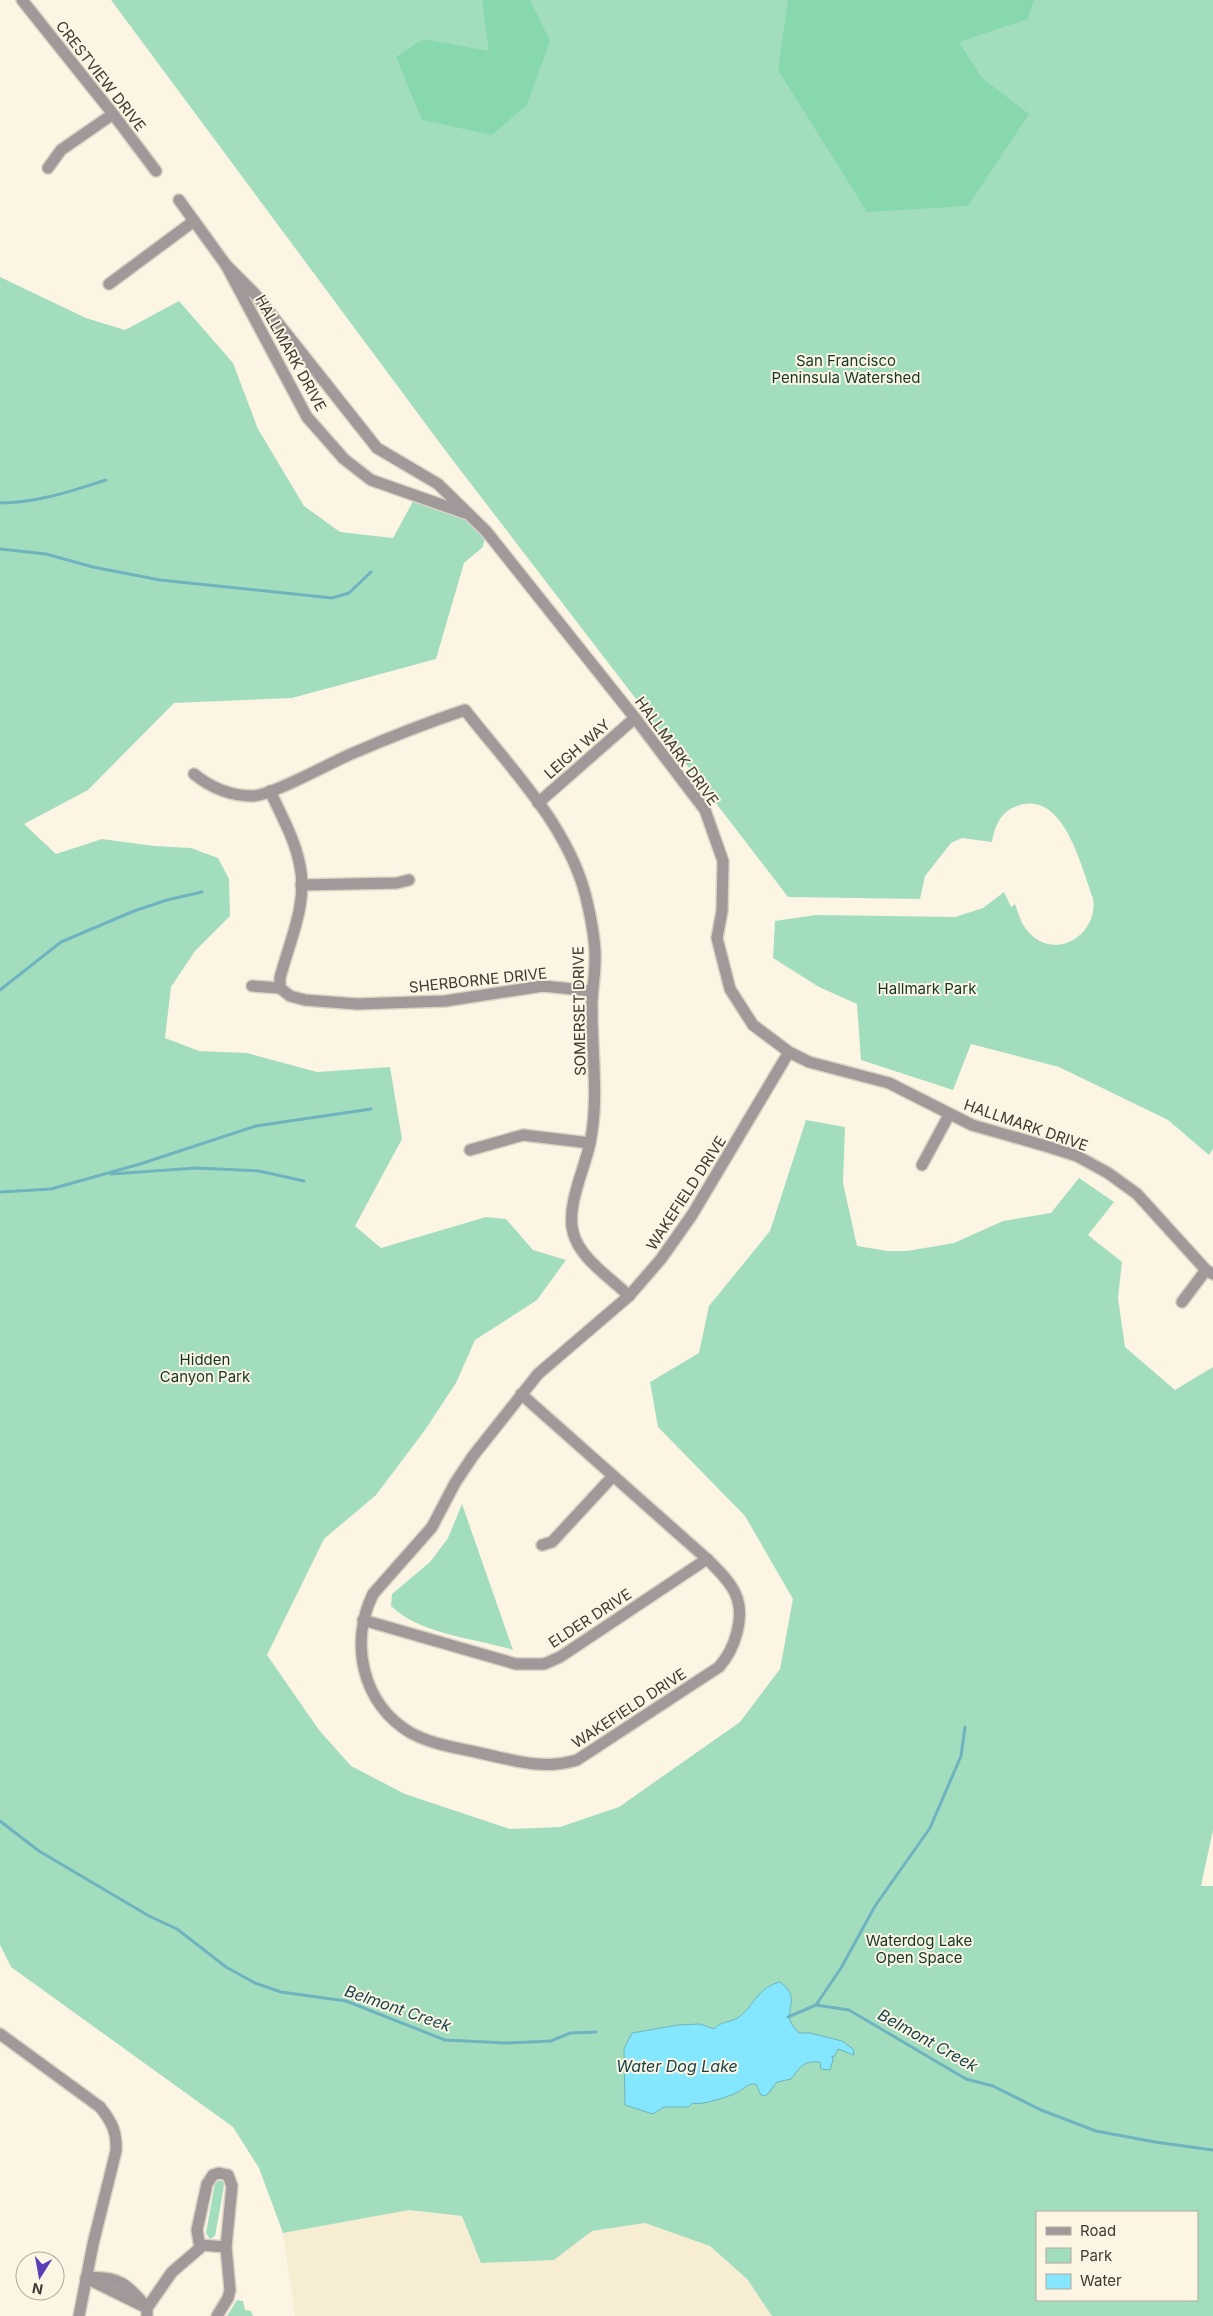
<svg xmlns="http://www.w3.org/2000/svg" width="1213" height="2316" viewBox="0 0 1213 2316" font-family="Inter,sans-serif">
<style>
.built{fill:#f7edd3}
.green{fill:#a2debe;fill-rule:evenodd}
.forest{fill:#88d8ae}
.water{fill:#84e7fd;stroke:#6fb3c0}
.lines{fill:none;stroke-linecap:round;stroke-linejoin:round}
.stream{stroke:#6fb3c0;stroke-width:3}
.minor-casing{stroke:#dad3c3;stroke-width:14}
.minor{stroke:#a1989a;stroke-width:11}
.labels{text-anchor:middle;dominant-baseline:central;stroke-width:4;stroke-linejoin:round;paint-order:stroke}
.street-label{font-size:15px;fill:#3d3a33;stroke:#fdf5e3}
.park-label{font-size:15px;fill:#133726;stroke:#fdf5e3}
.water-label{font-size:16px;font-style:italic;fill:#16444e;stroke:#fdf5e3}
</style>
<rect width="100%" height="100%" fill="#fdf5e3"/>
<path class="built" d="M409 2210 462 2216 482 2263 554 2260 592 2231 645 2223 710 2246 747 2279 772 2316H295L283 2233Z"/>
<g class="green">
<path d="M111 0H1213V1149L1209 1155 1168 1120 1059 1067 971 1044 953 1090 861 1060 857 1004 819 987 773 958 775 921 816 915 955 917 983 908 1004 892 1011 907 1015 904C1018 912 1021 923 1026 929 1051 963 1099 937 1093 898 1081 867 1064 789 1017 806 1000 812 995 826 992 842L962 838 951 843 925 876 920 899 788 897 448 454Z"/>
<path d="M0 277 86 318 125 330 179 301 233 363 258 429 304 506 340 532 393 538 416 496 469 514 486 531 483 547 464 563 436 659 292 698 174 703 88 790 24 824 56 854 102 839 154 846 191 848 218 858 229 879 230 916 195 951 171 987 165 1038 199 1051 247 1053 317 1072 390 1067 402 1139 355 1226 381 1248 486 1217 506 1219 533 1250 566 1260 537 1300 475 1340 456 1383 425 1430 376 1495 324 1539 267 1655 319 1730 351 1766 405 1794 510 1829 560 1827 619 1807 740 1722 780 1669 793 1599 745 1516 658 1427 650 1382 699 1353 709 1306 770 1231 806 1120 845 1127 843 1183 857 1246 888 1251H907L954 1243 1003 1221 1051 1213 1079 1178 1114 1202 1088 1235 1122 1262 1118 1298 1125 1347 1175 1390 1213 1367V1830L1201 1886H1213V2316H772L747 2279 710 2246 645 2223 592 2231 554 2260 481 2263 462 2216 409 2210 283 2233 259 2168 233 2127 11 1967 0 1945ZM1037 2212H1197V2300H1037Z"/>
<path d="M462 1504 513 1650C475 1638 421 1635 391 1606L392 1594 430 1562 448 1538Z"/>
<path d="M218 2181H223L224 2186 215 2236 210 2239 206 2233 215 2183Z"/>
<path d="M237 2300 243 2301 245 2310 251 2311 253 2316H227Z"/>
</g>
<g class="forest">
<path d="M482 0H530L550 41 527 105 492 135 422 120 396 57 423 39 489 51Z"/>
<path d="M788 0H1034L1028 19 959 42 982 78 1029 114 968 206 867 212 778 70Z"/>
</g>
<path class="water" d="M780 1982C801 1997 785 2008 791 2023 793 2027 797 2030 799 2033H810L842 2041 853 2049 854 2055 838 2049 834 2057 832 2056 833 2060 830 2070 821 2069 820 2062C801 2061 801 2067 791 2079L777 2082 766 2096 761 2095 756 2084C747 2083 743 2090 736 2093 728 2097 700 2106 693 2103L688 2107H664L653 2114 625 2105 624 2049 632 2033 678 2025 700 2024 714 2029C720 2021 731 2023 739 2017 753 2007 758 1987 780 1982Z"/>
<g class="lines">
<g class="stream">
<path d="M0 503C37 503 71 491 106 480"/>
<path d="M0 549 46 554 93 567 160 580 332 598 349 593 371 572"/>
<path d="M0 990 61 942 134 911 167 900 202 892"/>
<path d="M111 1174 196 1168 259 1171 304 1181"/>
<path d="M0 1192 51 1189 140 1164 256 1126 371 1109"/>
<path d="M0 1821 39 1851 149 1916 177 1929 226 1967 255 1983 281 1992 346 2001 445 2040 506 2043 551 2041 570 2033 596 2032"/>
<path d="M816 2005 841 1968 875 1906 930 1828 961 1756 965 1727"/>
<path d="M788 2017 816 2005 849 2010 966 2079 993 2086 1041 2110 1096 2131 1155 2142 1213 2150"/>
</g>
<g class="minor-casing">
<g id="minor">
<path d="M22 0 113 114 156 171"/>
<path d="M48 168 61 150 113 114"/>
<path d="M179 200 226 265 307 417 344 459 371 480 465 513"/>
<path d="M226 265 255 294 377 448 438 484 486 531 635 718 705 810 723 861 722 911 717 938 730 989 753 1025 789 1052 809 1062 889 1083 972 1125 1049 1147 1077 1156 1108 1173 1137 1194 1206 1270 1213 1274"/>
<path d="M109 284 194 221"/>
<path d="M194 774C210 787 231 796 253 796 273 795 330 763 351 754 388 738 426 723 465 710 511 769 573 830 588 906 592 924 596 945 595 962 595 979 591 995 592 1011 592 1055 599 1100 590 1143 585 1168 566 1206 573 1232 579 1258 611 1278 629 1296"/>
<path d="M270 791C281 815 295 839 300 866 308 904 289 942 280 978V988L290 996 305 1000 357 1004 445 1001 543 986 592 991"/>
<path d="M538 803 635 718"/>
<path d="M301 885 397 883 409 880"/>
<path d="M252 986 280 988"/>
<path d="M470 1150 523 1135 590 1143"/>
<path d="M922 1165 949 1115"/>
<path d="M1182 1302 1206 1270"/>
<path d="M521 1394 707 1559C717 1569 729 1580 735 1593 746 1616 735 1649 719 1667L577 1760C544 1770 517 1761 484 1754 460 1748 433 1745 411 1733 362 1704 349 1643 373 1594L432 1527 455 1483 473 1456 538 1374 629 1296 661 1259 692 1215 789 1052"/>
<path d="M542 1545 552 1542 613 1476"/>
<path d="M363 1620 516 1664H544L560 1657 707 1559"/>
<path d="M0 2034 100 2107C112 2122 117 2132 116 2151L93 2244 79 2316"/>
<path d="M201 2245 226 2247"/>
<path d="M86 2278C117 2275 128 2284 147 2308"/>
<path d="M86 2278 145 2307"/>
<path d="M147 2316V2308L172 2272 200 2248 197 2230 207 2184 213 2175 219 2173 228 2175 232 2186 226 2247 230 2290 228 2298 217 2316"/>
</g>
</g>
<use href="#minor" class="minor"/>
</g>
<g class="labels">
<g class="street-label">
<text transform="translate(101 76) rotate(52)">CRESTVIEW DRIVE</text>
<text transform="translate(291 353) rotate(61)">HALLMARK DRIVE</text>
<text transform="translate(577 749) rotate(-41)">LEIGH WAY</text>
<text transform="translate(677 751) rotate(54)">HALLMARK DRIVE</text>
<text transform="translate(478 980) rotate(-6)">SHERBORNE DRIVE</text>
<text transform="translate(579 1011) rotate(-91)">SOMERSET DRIVE</text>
<text transform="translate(1026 1125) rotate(19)">HALLMARK DRIVE</text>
<text transform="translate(686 1193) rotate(-57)">WAKEFIELD DRIVE</text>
<text transform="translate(590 1618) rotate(-33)">ELDER DRIVE</text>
<text transform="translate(629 1708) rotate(-33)">WAKEFIELD DRIVE</text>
</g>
<g class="park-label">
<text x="846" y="360">San Francisco<tspan x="846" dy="17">Peninsula Watershed</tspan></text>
<text x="927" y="988">Hallmark Park</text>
<text x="205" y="1359">Hidden<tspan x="205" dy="17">Canyon Park</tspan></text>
<text x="919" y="1940">Waterdog Lake<tspan x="919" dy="17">Open Space</tspan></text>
</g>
<g class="water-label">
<text transform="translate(398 2008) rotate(19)">Belmont Creek</text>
<text transform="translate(928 2040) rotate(29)">Belmont Creek</text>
<text x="677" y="2066">Water Dog Lake</text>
</g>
</g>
<rect x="1036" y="2211" width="162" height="90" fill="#fdf5e3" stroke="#b0aa9d"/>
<rect x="1046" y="2227" width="25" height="8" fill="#a1989a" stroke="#b0aa9d"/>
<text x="1080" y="2236" font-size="15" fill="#3d3a33">Road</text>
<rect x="1046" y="2248" width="25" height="15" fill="#a2debe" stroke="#b0aa9d"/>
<text x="1080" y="2261" font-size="15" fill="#3d3a33">Park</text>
<rect x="1046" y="2274" width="25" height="15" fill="#84e7fd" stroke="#b0aa9d"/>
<text x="1080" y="2286" font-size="15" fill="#3d3a33">Water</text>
<g transform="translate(40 2276) rotate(191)"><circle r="24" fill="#fdf5e3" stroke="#b0aa9d"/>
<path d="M0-4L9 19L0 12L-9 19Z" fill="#5a3eb6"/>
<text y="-8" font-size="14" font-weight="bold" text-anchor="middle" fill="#3d3a33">N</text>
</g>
</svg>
